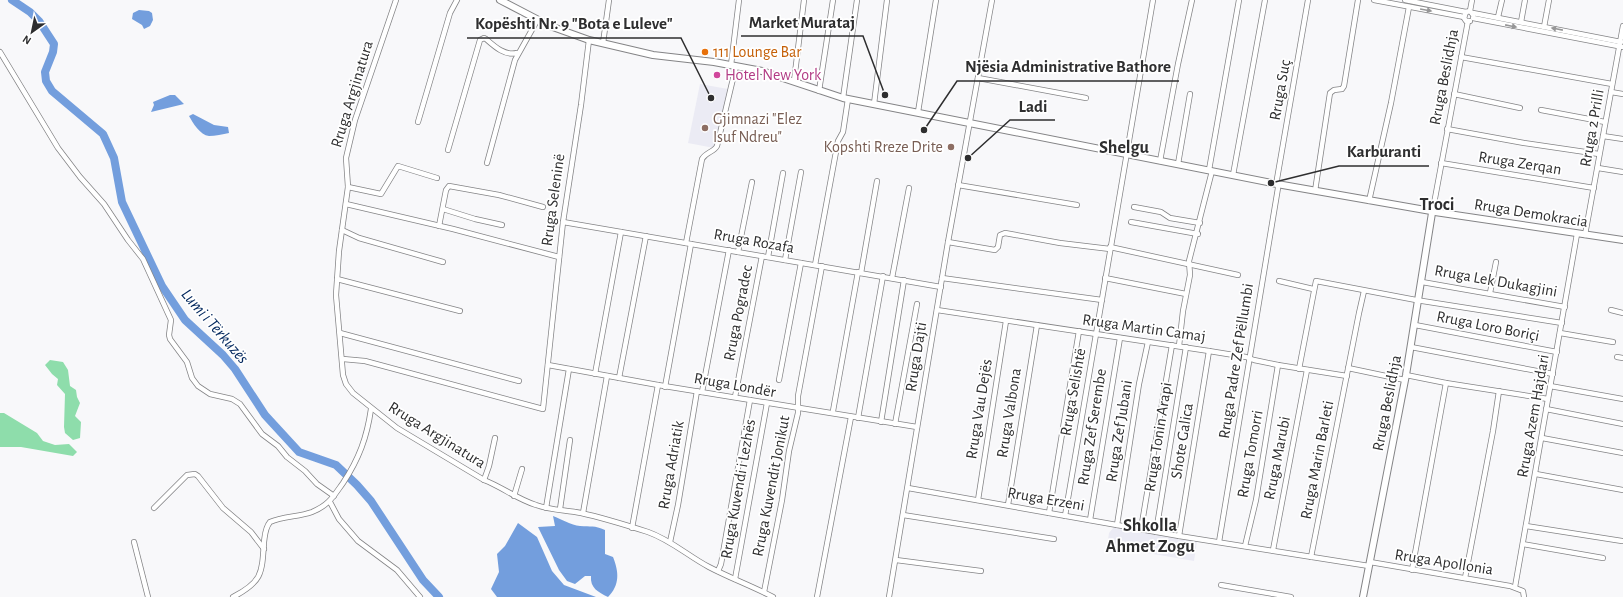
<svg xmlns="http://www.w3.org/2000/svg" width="1623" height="597" viewBox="0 0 1623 597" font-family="'Alegreya Sans',sans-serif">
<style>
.built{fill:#ebebf4}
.forest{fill:#8eddab}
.water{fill:#739edd}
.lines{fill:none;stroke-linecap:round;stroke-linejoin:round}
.river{stroke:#739edd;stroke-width:8}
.minor-casing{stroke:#848486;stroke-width:6}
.major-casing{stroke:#848486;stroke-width:8}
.minor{stroke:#fff;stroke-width:4.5}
.major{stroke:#fff;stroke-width:6}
.oneway{fill:#969697}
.food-dot{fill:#e8710a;stroke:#fff;stroke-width:1.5}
.hotel-dot{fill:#d1479c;stroke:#fff;stroke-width:1.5}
.education-dot{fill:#8d6e63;stroke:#fff;stroke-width:1.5}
.labels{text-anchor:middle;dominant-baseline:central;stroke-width:3.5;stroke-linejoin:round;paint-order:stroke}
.food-label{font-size:16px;fill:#c56008;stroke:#fff;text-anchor:start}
.hotel-label{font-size:16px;fill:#b23c85;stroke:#fff;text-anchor:start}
.street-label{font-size:16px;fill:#2e2e2f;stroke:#fff}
.education-label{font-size:16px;fill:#785e54;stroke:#fff;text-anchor:start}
.water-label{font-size:17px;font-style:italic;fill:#00265d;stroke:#fff}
.quarter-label{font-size:18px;font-weight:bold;fill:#2e2e2f;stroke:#fff}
.leader{fill:none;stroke:#2e2e2f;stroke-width:1.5}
.callout-dot{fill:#2e2e2f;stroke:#fff;stroke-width:1.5}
.callout-label{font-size:17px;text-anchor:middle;font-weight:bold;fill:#2e2e2f;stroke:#fff;stroke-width:3.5;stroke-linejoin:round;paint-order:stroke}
</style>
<rect width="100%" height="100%" fill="#f8f8fa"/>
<g class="built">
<path d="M700 84 728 89 714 148 688 143Z"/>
<path d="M1114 527 1197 541 1194 561 1107 546 1109 533Z"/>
</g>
<g class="forest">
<path d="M50 360 63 362 68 370 70 386 76 390 77 397 80 403 75 416 81 422 80 438 73 440 65 433 64 427 65 394 57 385 58 379 52 374 45 365Z"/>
<path d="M0 413H4L37 433 43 441 55 445 69 444 77 452 73 456 21 447H0Z"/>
</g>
<g class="water">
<path d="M139 10 149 11 152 13 153 20 150 26 144 29 142 25 132 19 133 13Z"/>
<path d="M170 95H175L184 104 151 112 154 105 153 102Z"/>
<path d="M193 114 214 125 228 127 229 133C223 134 215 136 209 136 200 135 193 123 189 116Z"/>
<path d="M553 516C561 519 571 525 580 526 591 527 594 525 605 530V554L613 557C619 572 620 585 608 597 598 592 590 588 591 576H585L575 584 567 581 559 570 538 527 555 526Z"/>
<path d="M518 523 537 537 552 571 564 585 596 597H497L491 589 499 572 497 554 505 546Z"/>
</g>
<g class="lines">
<path class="river" d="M12 0 30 12 39 21 54 44 53 52 45 72 46 81 52 91 103 134 114 158 122 202 162 286 185 320 223 355 235 369 265 415 299 452 336 465 357 485 371 501 423 580 439 597"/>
<g class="minor-casing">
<g id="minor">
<path d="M396 0 355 120 346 158 348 187 339 251 336 295 343 375 346 384 353 393 397 428 484 480C502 487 517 499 536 505 550 510 566 510 581 513 604 518 626 525 648 532 671 540 688 556 709 567 730 578 752 586 773 597"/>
<path d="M1374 0 1464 17"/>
<path d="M1405 0 1466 12 1470 11 1473 15"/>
<path d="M1470 11 1472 0"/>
<path d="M1466 12 1464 18 1466 21H1470"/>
<path d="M1473 13 1621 42"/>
<path d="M1498 17 1502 0"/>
<path d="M1473 18 1623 47"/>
<path d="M1521 22 1525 0"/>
<path d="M1544 27 1549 0"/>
<path d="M603 43 609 0"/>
<path d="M0 52 58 148 80 177 104 204 128 240 143 259 171 320 169 335 170 339 187 362 192 378 198 386 210 394 232 399 240 404 262 434 278 446 287 457 305 471 317 484 334 496"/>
<path d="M1461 57 1612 84"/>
<path d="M731 65 739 0"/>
<path d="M978 78 1086 98"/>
<path d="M794 81 804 0"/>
<path d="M819 91 833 0"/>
<path d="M1611 92 1623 94"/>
<path d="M1454 94 1520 108"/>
<path d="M843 98 857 0"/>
<path d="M874 104 887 0"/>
<path d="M1541 110 1605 122"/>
<path d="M918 112 936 0"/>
<path d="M418 122 450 13 457 0"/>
<path d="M1447 129 1524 143 1599 154"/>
<path d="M1603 136 1623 139"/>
<path d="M448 150 480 40 484 38 486 39C495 47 505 56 517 53"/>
<path d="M1160 161 1178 64 1192 0"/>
<path d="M487 163 515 60 538 19"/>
<path d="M1441 163 1594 188"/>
<path d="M1178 164 1190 94"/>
<path d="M1598 168 1623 172"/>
<path d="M1209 170 1239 0"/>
<path d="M1233 175 1265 0"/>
<path d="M958 185 1077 205"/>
<path d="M348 187 381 194 398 166 437 178"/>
<path d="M1315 191 1330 93 1334 90 1342 89 1344 86 1358 0"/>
<path d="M1369 201 1391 103 1409 7"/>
<path d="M346 204 453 229 559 257"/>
<path d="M1134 207 1161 212 1170 218 1200 223"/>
<path d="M443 209 475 219 502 225"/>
<path d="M1433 209 1468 21"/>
<path d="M563 222 941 287"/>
<path d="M1131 222 1198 234"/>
<path d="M439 226 446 190 449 186 499 195 543 207"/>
<path d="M342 230 359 238 443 262"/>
<path d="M1585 235 1623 26"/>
<path d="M948 242 995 250 998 247 1000 235 1005 233 1060 243 1110 249"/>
<path d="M686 243 702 159C706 152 714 152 717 146L736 66"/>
<path d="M1110 247 1238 275"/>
<path d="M738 252 752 182"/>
<path d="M768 257 783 173"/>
<path d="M785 260 801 172"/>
<path d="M815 265 838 141 843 132 848 99"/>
<path d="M861 273 877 181"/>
<path d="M892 278 909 188"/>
<path d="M942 278 1102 300"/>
<path d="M1105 278 1186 294"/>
<path d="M337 279 460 311"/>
<path d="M1279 281 1313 289"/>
<path d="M1422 282 1565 307"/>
<path d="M1490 293 1496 262"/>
<path d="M937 310 1209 351 1246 357 1254 360 1278 365 1347 376"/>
<path d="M1611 310 1623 313"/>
<path d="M1415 325 1557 352"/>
<path d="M340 333 519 381"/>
<path d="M1560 333 1613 342"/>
<path d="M1179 346 1183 311 1190 275 1189 261 1212 171"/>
<path d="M1411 347 1553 374"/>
<path d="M1617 357 1623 358"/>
<path d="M343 359 365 361 543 409 563 222 581 105 589 40"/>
<path d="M548 365 658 385 917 427"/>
<path d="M1348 368 1405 380"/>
<path d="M1299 369 1316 281 1416 300 1562 323"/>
<path d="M595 374 621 232"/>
<path d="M1406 375 1446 383 1548 399"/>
<path d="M619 378 646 236"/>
<path d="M779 380 801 263"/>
<path d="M1550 386 1623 399"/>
<path d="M665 387 691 244"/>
<path d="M702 392 729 250"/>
<path d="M735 397 762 256"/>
<path d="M1546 409 1623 424"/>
<path d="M833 411 858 272"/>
<path d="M858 418 883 276"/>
<path d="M881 422 904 280"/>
<path d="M895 424 917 304"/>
<path d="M1542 438 1623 453"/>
<path d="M1536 474 1623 490"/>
<path d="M484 480 489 466 495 438"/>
<path d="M908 488 1179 536 1369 566"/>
<path d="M514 496 522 469"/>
<path d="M978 500 1006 321"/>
<path d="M330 502 339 519 358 541 397 570 420 597"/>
<path d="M1008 505 1037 325"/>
<path d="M154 508 187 475 195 474 198 476 223 508 251 532 264 549"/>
<path d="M546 508 569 369"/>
<path d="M560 509 570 440"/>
<path d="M583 513 607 376"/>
<path d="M1049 513 1079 331"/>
<path d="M903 515 1054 539"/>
<path d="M1065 516 1153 0"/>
<path d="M1090 520 1120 338"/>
<path d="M1117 525 1139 384 1148 342"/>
<path d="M1526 526 1622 541"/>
<path d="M632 528 658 385"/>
<path d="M1141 529 1172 345"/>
<path d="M1156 532 1186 347"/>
<path d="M1179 536 1209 351"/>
<path d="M134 542 148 597"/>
<path d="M670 542 678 505 697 391"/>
<path d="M1219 542 1278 188 1277 179 1308 0"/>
<path d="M1523 544 1603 558"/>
<path d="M1245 546 1256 500 1278 365"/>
<path d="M1273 550 1307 370"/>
<path d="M1311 557 1359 313 1364 291"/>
<path d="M896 560 981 571"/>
<path d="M1370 562 1510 586 1523 591 1524 597"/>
<path d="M1412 570 1446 383"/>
<path d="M718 571 721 564 750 400"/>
<path d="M1465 578 1493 431 1499 391"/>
<path d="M735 579 767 403"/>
<path d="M1221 585 1291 597"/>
<path d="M1515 587 1577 234"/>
<path d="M764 592 782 500 789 451 798 413V396L822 266"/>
<path d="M233 597C262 582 262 574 264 542 265 535 265 528 270 522 283 516 299 517 312 512 329 505 333 497 343 483 359 459 367 437 371 409"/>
<path d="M817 597 851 417"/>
<path d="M889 597 948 242 992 0"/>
</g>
</g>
<g class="major-casing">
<g id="major">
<path d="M500 0 550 26 589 40 653 55 714 62 762 71 843 98 1277 184 1431 211"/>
<path d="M1435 212 1623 240"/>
<path d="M1363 597 1406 375 1432 213"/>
</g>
</g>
<use href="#minor" class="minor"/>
<use href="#major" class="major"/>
</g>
<defs><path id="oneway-solid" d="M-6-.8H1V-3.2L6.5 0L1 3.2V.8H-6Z"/></defs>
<g class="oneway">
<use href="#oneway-solid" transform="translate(1426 10) rotate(10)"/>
<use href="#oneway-solid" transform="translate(1511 26) rotate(11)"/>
<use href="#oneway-solid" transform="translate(1557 29) rotate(-169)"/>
</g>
<circle class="food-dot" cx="705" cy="52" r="4"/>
<circle class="hotel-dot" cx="717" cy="75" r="4"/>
<g class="education-dot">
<circle cx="705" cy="128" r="4"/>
<circle cx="951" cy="147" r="4"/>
</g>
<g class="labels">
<g class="food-label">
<text x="713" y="52">111 Lounge Bar</text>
</g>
<g class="hotel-label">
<text x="725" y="75">Hotel New York</text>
</g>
<g class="street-label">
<text transform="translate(1444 77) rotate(-79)">Rruga Beslidhja</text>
<text transform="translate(1280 90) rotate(-80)">Rruga Suç</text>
<text transform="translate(352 94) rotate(-73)">Rruga Argjinatura</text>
<text transform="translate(1592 128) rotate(-80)">Rruga 2 Prilli</text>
<text transform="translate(1520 163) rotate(9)">Rruga Zerqan</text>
<text transform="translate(553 200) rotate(-82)">Rruga Seleninë</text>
<text transform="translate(1531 213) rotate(9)">Rruga Demokracia</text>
<text transform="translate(754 241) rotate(10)">Rruga Rozafa</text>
<text transform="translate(1496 281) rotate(10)">Rruga Lek Dukagjini</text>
<text transform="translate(738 313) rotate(-79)">Rruga Pogradec</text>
<text transform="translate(1488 326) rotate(11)">Rruga Loro Boriçi</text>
<text transform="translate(1144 328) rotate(8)">Rruga Martin Camaj</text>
<text transform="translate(916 357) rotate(-81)">Rruga Dajti</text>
<text transform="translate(1236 361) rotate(-81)">Rruga Padre Zef Pëllumbi</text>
<text transform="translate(735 385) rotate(10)">Rruga Londër</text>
<text transform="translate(1073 392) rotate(-80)">Rruga Selishtë</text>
<text transform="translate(1387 403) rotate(-79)">Rruga Beslidhja</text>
<text transform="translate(979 409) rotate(-81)">Rruga Vau Dejës</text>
<text transform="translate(1009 413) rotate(-81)">Rruga Valbona</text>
<text transform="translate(1533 416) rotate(-80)">Rruga Azem Hajdari</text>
<text transform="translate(1092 427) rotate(-81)">Rruga Zef Serembe</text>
<text transform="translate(1119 431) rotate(-81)">Rruga Zef Jubani</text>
<text transform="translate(437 435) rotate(32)">Rruga Argjinatura</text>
<text transform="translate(1158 437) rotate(-81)">Rruga Tonin Arapi</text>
<text transform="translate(1182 441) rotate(-81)">Shote Galica</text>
<text transform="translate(1250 454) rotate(-80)">Rruga Tomorri</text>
<text transform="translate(1277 458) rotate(-79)">Rruga Marubi</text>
<text transform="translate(1317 460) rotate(-79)">Rruga Marin Barleti</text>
<text transform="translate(671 465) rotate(-80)">Rruga Adriatik</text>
<text transform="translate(771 486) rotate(-79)">Rruga Kuvendit Jonikut</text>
<text transform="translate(738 489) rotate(-80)">Rruga Kuvendi i Lezhës</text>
<text transform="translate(1046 499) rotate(10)">Rruga Erzeni</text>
<text transform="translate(1444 562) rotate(9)">Rruga Apollonia</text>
</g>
<g class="education-label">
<text x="713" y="119">Gjimnazi "Elez<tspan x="713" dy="18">Isuf Ndreu"</tspan></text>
<text x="943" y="147" text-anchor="end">Kopshti Rreze Drite</text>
</g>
<g class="water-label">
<text transform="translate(215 326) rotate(49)">Lumi i Tërkuzës</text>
</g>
<g class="quarter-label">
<text x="1124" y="148">Shelgu</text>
<text x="1437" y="205">Troci</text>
<text x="1150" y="526">Shkolla<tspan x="1150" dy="21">Ahmet Zogu</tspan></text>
</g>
</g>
<path class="leader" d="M885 95L863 36H741M711 98L681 38H467M924 130L957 81H1179M968 158L1010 120H1055M1271 183L1339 166H1429"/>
<g class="callout-dot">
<circle cx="885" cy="95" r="4"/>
<circle cx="711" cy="98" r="4"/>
<circle cx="924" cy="130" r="4"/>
<circle cx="968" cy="158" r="4"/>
<circle cx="1271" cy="183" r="4"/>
</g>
<g class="callout-label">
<text x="802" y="28">Market Murataj</text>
<text x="574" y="29">Kopështi Nr. 9 "Bota e Luleve"</text>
<text x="1068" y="72">Njësia Administrative Bathore</text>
<text x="1033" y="112">Ladi</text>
<text x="1384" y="157">Karburanti</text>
</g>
<g transform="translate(32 32) rotate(213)" stroke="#ffffff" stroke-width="3" paint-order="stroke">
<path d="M0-3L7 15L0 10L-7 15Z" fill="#2e2e2f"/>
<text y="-6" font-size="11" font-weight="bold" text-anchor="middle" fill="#2e2e2f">N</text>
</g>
</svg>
